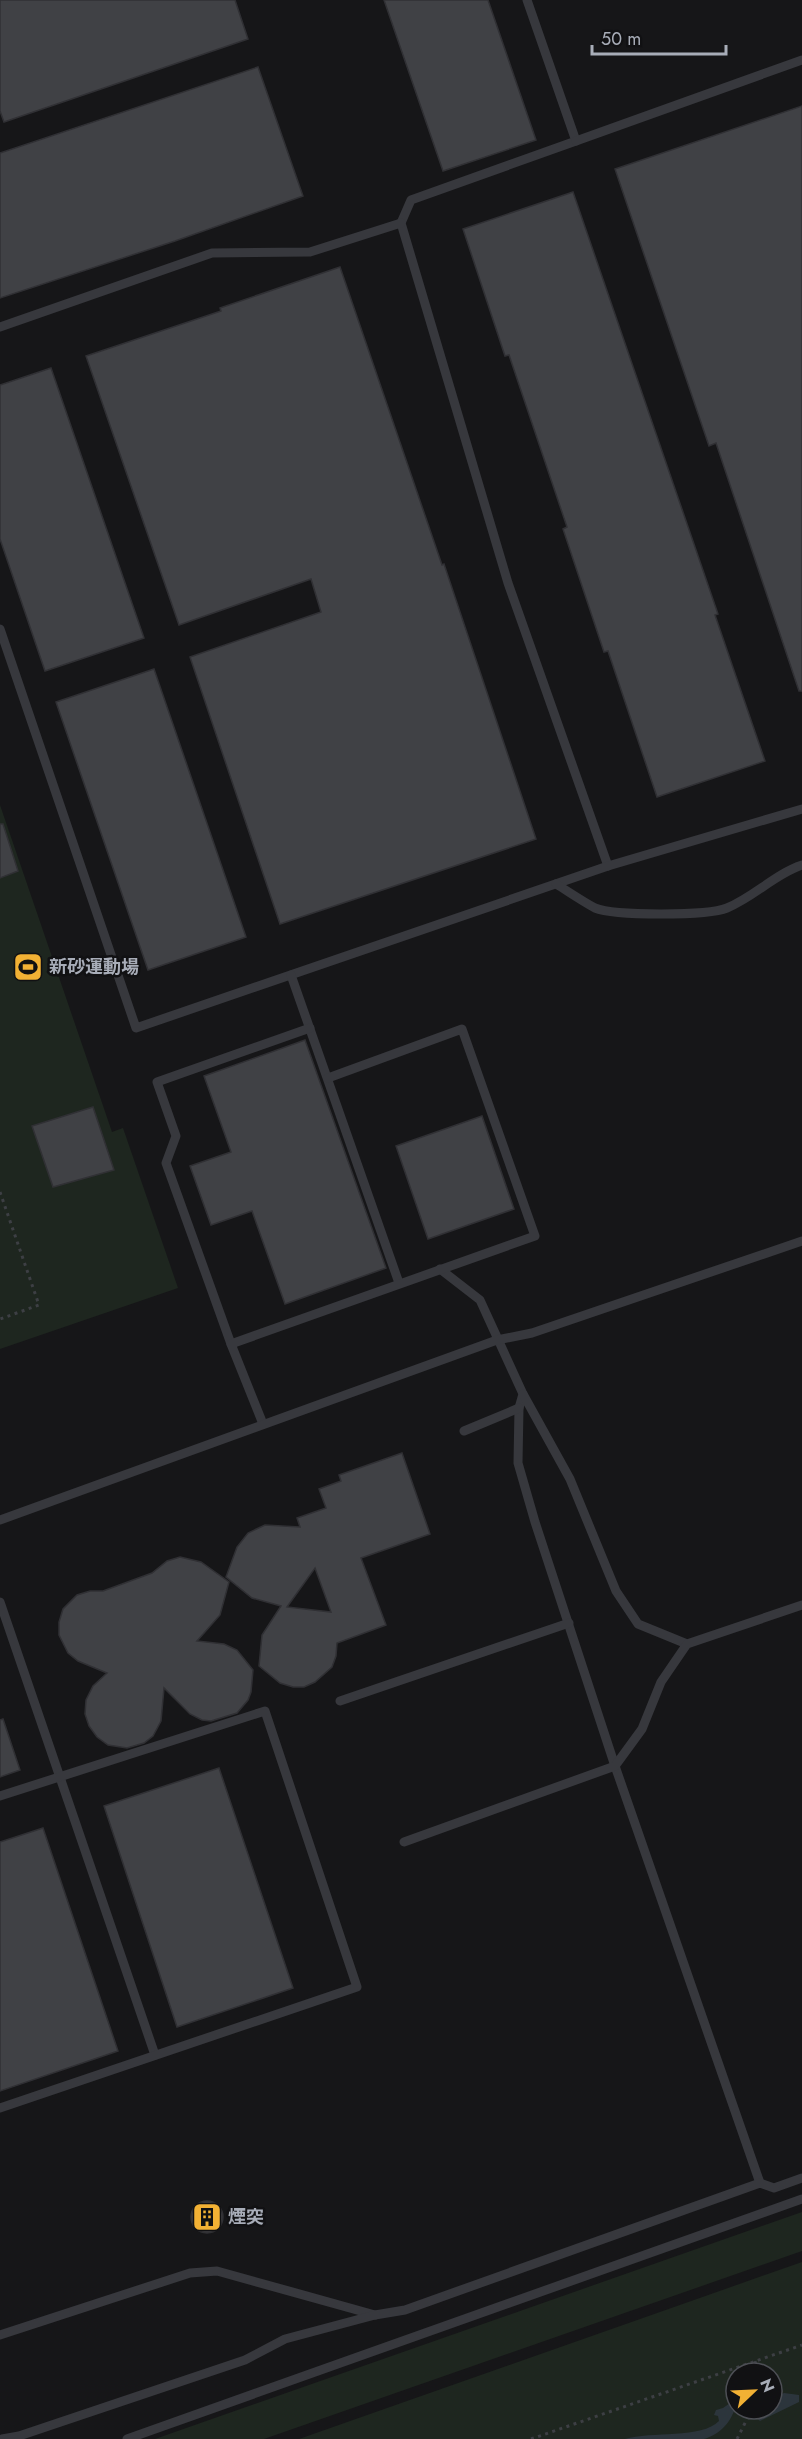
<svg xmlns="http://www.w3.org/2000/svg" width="802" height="2439" viewBox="0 0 802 2439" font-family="Jost,'Noto Sans JP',sans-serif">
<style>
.green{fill:#1e261f;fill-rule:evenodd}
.water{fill:#2c353c}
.building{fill:#404145;stroke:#303034;stroke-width:1.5;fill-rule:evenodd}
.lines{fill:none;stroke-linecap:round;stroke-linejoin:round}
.path{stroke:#3d3f44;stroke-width:3;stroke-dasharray:3 4.5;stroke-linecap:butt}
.lane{stroke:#37383d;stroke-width:9}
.labels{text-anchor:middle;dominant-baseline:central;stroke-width:5;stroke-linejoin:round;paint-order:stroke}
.poi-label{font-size:18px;font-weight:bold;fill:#a8adb8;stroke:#111113;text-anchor:start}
</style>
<rect width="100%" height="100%" fill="#161618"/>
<g class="green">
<path d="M0 805 112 1132 123 1128 178 1288 0 1349Z"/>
<path d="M802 2212V2251L264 2439H155Z"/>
<path d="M802 2262V2439H299ZM736 2373H772V2409H736Z"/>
</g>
<g class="water">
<path d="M784 2393 799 2395V2402L760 2421 748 2409H772C772 2402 778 2396 784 2393Z"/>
<path d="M736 2399C736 2417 722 2434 704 2439H625C651 2431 702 2439 719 2421L718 2416 714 2415 716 2410 723 2408Z"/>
</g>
<g class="building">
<path d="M0 0H235L248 39 4 122 0 111Z"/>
<path d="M384 0H488L536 140 443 171Z"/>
<path d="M258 67 303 196 175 241 0 298V153Z"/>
<path d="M802 106V691H799L716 443 709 446 615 169Z"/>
<path d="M573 192 718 614 715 615 765 761 657 797 608 651 604 652 563 529 567 527 509 355 505 356 463 229Z"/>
<path d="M340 267 442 565 444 564 536 839 280 924 190 657 321 612 311 579 179 625 86 356 221 311 220 308Z"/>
<path d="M51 368 144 638 45 671 0 539V385Z"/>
<path d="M154 669 246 937 148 970 56 702Z"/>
<path d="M0 824H3L18 871 0 878Z"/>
<path d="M305 1040 386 1268 285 1304 252 1211 211 1225 190 1166 231 1152 204 1076Z"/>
<path d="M93 1107 114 1170 53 1187 32 1126Z"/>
<path d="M482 1116 514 1209 428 1239 396 1146Z"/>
<path d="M402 1453 430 1534 361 1558 386 1625 337 1643 336 1656 332 1667 315 1682 304 1687H293L280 1683 259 1666 262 1635 281 1606 252 1598 226 1577 237 1547 248 1533 265 1525 300 1527 297 1518 326 1508 319 1489 341 1481 339 1475ZM315 1568 331 1612 287 1607Z"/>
<path d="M180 1557 201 1562 229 1582 220 1615 197 1641 224 1644 237 1650 253 1670 251 1692 248 1700 237 1713 211 1721 202 1720 190 1714 164 1688 161 1721 153 1736 144 1743 127 1748 108 1745 97 1737 89 1726 85 1714 86 1700 93 1686 107 1673 78 1661 68 1653 59 1635V1622L63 1609 77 1595 90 1591H103L152 1573 167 1561Z"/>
<path d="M3 1719 20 1770 0 1777V1720Z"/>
<path d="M219 1768 293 1988 177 2027 104 1806Z"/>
<path d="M43 1828 118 2051 0 2091V1842Z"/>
<circle cx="207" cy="2217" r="16"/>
</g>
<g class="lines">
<g class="path">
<path d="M0 1192 39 1305 0 1319"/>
<path d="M755 2361 758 2373"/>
<path d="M531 2439 802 2345"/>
<path d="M737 2439 752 2409"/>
</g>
<g class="lane">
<path d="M527 0 576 141 411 200 401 223 508 583 608 866"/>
<path d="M576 141 802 60"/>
<path d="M0 327 212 253 310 252 401 223"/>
<path d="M0 629 136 1028 608 866 802 809"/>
<path d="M556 884C569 892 582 901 595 908 614 916 708 916 727 908 754 897 775 874 802 865"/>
<path d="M291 975 399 1283"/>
<path d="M440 1269 480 1300 523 1394 519 1408 518 1463 535 1522 615 1766 760 2183"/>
<path d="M231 1344 166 1163 176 1136 157 1082 310 1028"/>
<path d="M523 1394 570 1479 616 1591 638 1624 687 1644"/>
<path d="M263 1424 231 1344 535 1236 462 1029 328 1078"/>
<path d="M464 1431 519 1408"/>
<path d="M0 1520 497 1340 532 1333 802 1241"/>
<path d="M0 1602 155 2055"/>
<path d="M340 1701 569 1623"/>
<path d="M0 1796 265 1711 357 1987 0 2108"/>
<path d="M404 1842 615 1766 642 1729 661 1682 687 1644 802 1605"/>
<path d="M0 2335 190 2273 217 2271 375 2315"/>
<path d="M2 2439 19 2436 245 2360 285 2339 375 2315 405 2310 760 2183 774 2188 802 2178"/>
<path d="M127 2439 802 2199"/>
</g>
</g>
<defs>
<g id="stadium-square" transform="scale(1.5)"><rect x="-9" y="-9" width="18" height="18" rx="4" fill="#f2b134" stroke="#111113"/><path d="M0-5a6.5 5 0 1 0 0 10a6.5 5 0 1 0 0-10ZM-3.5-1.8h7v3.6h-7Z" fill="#111"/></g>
<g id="building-square" transform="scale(1.5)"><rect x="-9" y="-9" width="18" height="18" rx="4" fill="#f2b134" stroke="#111113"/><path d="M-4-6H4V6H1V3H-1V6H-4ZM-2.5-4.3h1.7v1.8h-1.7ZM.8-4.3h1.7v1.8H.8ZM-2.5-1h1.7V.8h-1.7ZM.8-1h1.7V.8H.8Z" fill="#111"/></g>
</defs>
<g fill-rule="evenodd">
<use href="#stadium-square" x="28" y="967"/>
<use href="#building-square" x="207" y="2217"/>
</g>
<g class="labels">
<g class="poi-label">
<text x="49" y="967">新砂運動場</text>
<text x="228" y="2217">煙突</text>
</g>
</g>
<g transform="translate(754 2391) rotate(67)"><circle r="28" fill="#111113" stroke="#4d4f55" stroke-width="1.5"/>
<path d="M0-4.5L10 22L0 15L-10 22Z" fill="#f2b134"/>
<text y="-9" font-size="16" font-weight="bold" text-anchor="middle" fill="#a8adb8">N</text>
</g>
<path d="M592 45v9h134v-9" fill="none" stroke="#a8adb8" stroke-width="3"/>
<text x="601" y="45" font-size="18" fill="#a8adb8" stroke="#111113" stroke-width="4.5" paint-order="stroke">50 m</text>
</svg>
